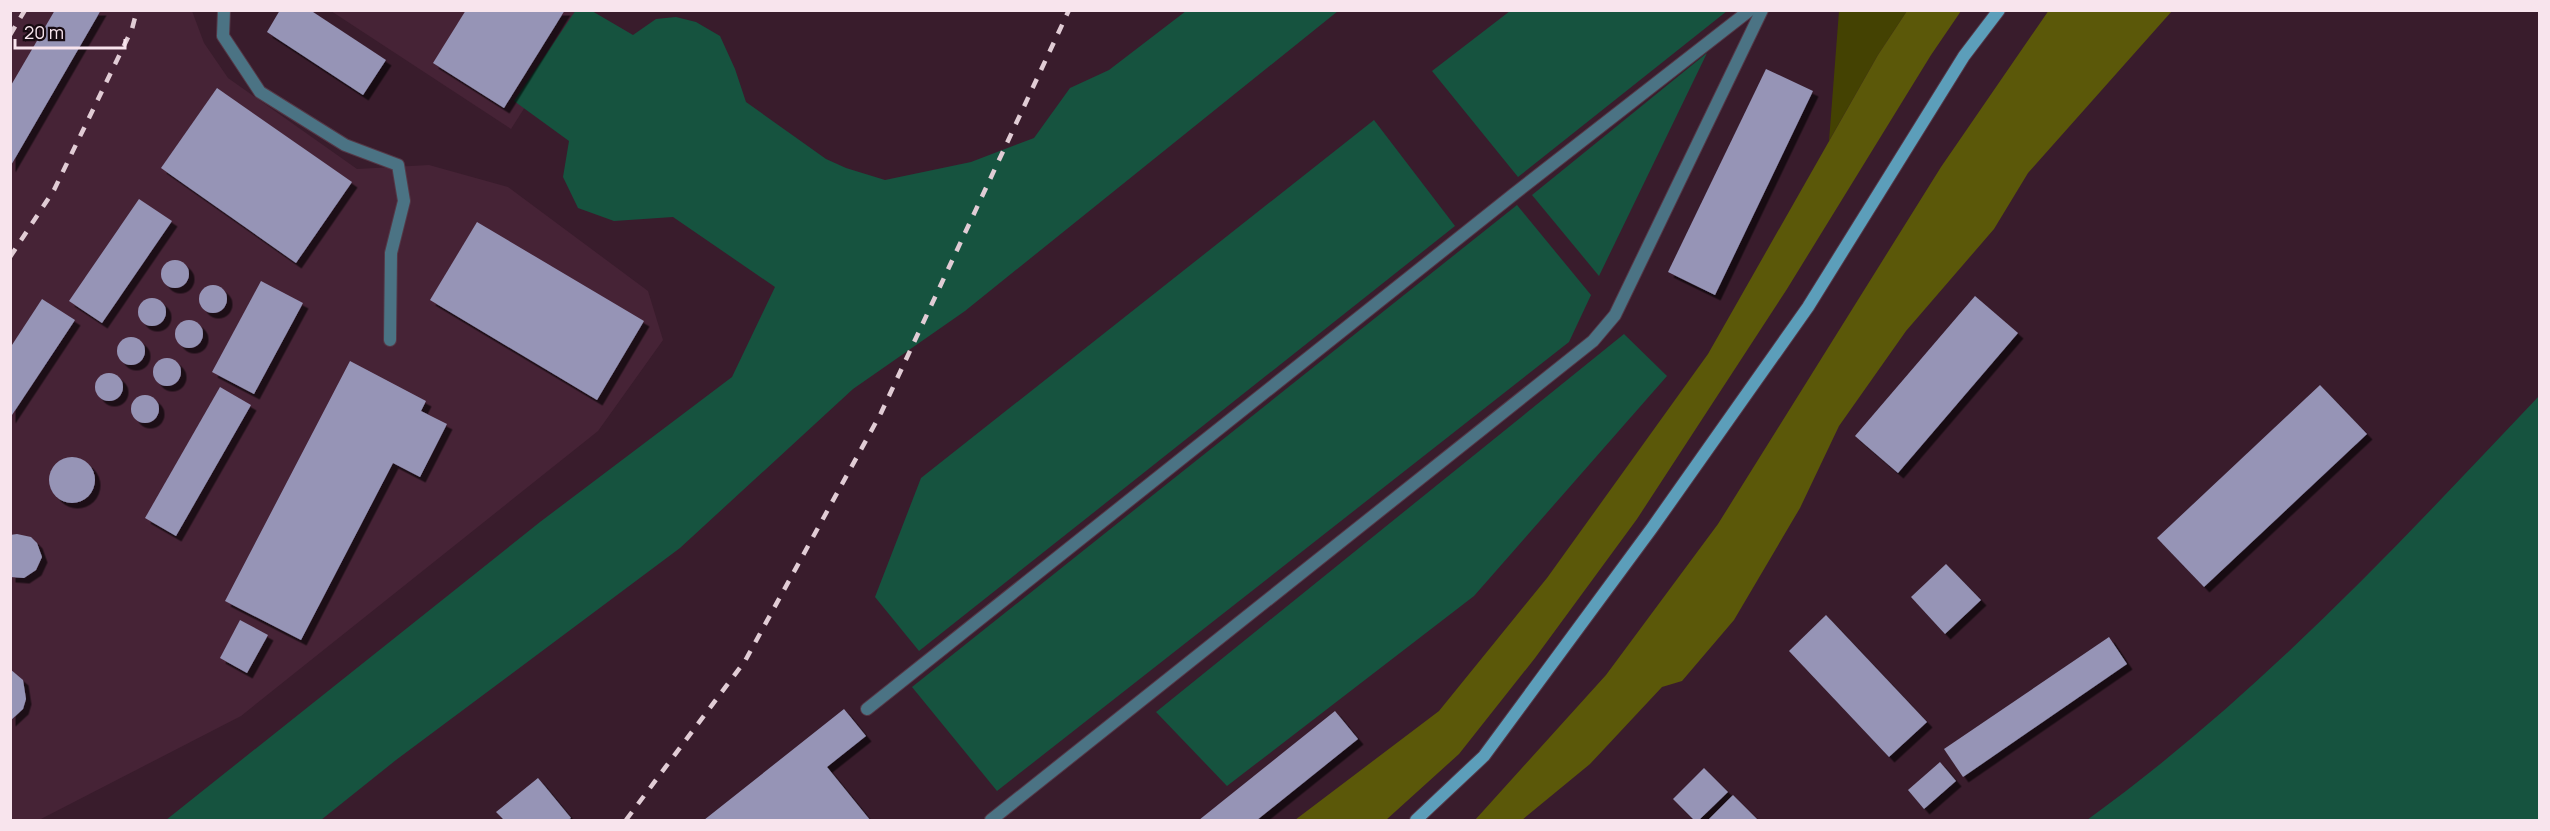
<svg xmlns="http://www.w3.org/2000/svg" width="2550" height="831" viewBox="0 0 2550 831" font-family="Manrope,sans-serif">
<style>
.built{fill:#462336}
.green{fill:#444202}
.forest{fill:#5b5809}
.water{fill:#16533f}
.building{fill:#9694b6;filter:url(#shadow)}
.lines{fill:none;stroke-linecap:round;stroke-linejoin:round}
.lane-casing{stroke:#543847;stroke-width:14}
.secondary-casing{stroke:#543847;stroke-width:14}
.lane{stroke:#4b7384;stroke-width:12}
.secondary{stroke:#5c9eba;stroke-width:12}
.rail{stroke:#e1ccd5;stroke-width:4.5;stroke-dasharray:10 10;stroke-linecap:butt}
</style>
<defs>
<filter id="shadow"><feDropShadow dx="5.5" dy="5.5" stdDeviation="0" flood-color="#0009"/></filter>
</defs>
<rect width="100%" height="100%" fill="#391c2c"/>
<g class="built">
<path d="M10 11H192L204 43 228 78 357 169 429 165 508 187 648 291 663 340 598 431 241 716 39 820H10Z"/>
<path d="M331 11H586L511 129Z"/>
</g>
<path class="green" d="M1839 11H1907L1878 55 1829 141Z"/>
<g class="forest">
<path d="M2049 10 2172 11 2028 173 1994 229 1906 331 1839 426 1800 508 1734 620 1682 681 1662 687 1590 764 1522 820H1475L1606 675 1718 524 1941 167Z"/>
<path d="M1907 11H1961L1931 55 1787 289 1637 519 1535 658 1459 754 1386 820H1295L1439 711 1547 578 1708 354 1878 55Z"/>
</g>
<g class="water">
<path d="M576 10 592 11 633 35 656 19 676 17 696 22 720 36 735 69 746 102 826 159 846 168 885 180 971 162 1034 138 1070 88 1109 70 1186 11H1338L965 311 853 389 680 548 396 760 321 820H166L540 522 732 377 775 287 673 217 614 221 578 208 563 177 569 141 514 101Z"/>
<path d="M1510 11V10L1727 11 1518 177 1432 71Z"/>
<path d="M1707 53 1599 276 1532 195Z"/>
<path d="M1374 120 1455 226 919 651 875 597 921 478Z"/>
<path d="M1517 205 1591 295 1569 342 997 791 912 687Z"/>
<path d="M1624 334 1667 376 1474 596 1227 786 1156 712Z"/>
<path d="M2539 396V820H2087C2256 698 2397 546 2539 396Z"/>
</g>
<g class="building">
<path d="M55 10H101L10 167V87Z"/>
<path d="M280 10H310L386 60 363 95 267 32Z"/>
<path d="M466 10H565L504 108 433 63Z"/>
<path d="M1766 69 1813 91 1715 295 1668 272Z"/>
<path d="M217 88 352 182 296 263 161 168Z"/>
<path d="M139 199 172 221 102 323 69 301Z"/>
<path d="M477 222 644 321 597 400 430 300Z"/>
<circle cx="175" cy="274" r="14"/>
<path d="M261 281 303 303 254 394 212 372Z"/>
<circle cx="213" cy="299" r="14"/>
<path d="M1975 296 2018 333 1898 473 1855 436Z"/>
<circle cx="152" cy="312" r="14"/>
<path d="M42 299 75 320 10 418V348Z"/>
<circle cx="189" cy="334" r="14"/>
<circle cx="131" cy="351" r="14"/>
<circle cx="167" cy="372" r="14"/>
<path d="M350 361 426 401 421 411 447 424 420 477 393 463 301 640 225 601Z"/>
<circle cx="109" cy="387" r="14"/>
<path d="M2320 385 2367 434 2204 587 2157 538Z"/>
<path d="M220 387 251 405 176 536 145 518Z"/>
<circle cx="145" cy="409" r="14"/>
<circle cx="72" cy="480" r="23"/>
<path d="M17 534 31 537 37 543 42 557 36 570 24 578 10 577V535Z"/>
<path d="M1946 564 1981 600 1945 634 1911 597Z"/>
<path d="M1826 615 1927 722 1889 757 1789 651Z"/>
<path d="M240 620 268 635 247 673 220 658Z"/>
<path d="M2109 637 2127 664 1963 777 1944 749Z"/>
<path d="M10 669 23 680 26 699 23 709 10 721Z"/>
<path d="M844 709 866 736 827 767 870 820H704Z"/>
<path d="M1335 711 1358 739 1257 820H1199Z"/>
<path d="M1940 762 1956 781 1924 809 1908 790Z"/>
<path d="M1704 768 1728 792 1699 820H1694L1673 799Z"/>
<path d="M538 778 571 818 568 820H504L496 812Z"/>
<path d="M1733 795 1758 820H1708Z"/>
</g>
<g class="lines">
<g class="lane-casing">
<g id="lane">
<path d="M224 10 223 36 260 92 345 145 398 165 404 201 391 253 390 340"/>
<path d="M867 709 1514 194 1750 10"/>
<path d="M991 820 1593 341 1615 315 1762 10"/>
</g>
</g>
<g class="secondary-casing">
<path id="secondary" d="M1416 820 1484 756 1652 528 1808 307 1964 56 1999 10"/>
</g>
<use href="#lane" class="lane"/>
<use href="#secondary" class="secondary"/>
<g class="rail">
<path d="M10 35 25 10"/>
<path d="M10 257 54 190 132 29 137 10"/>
<path d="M626 820 745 661 881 413 1069 10"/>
</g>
</g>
<rect width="2550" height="831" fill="none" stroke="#f8e4ed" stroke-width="24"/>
<path d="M15 39v9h110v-9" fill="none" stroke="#f8e4ed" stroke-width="3"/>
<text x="24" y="39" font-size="18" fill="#f8e4ed" stroke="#180b12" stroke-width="4.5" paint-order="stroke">20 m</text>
</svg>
